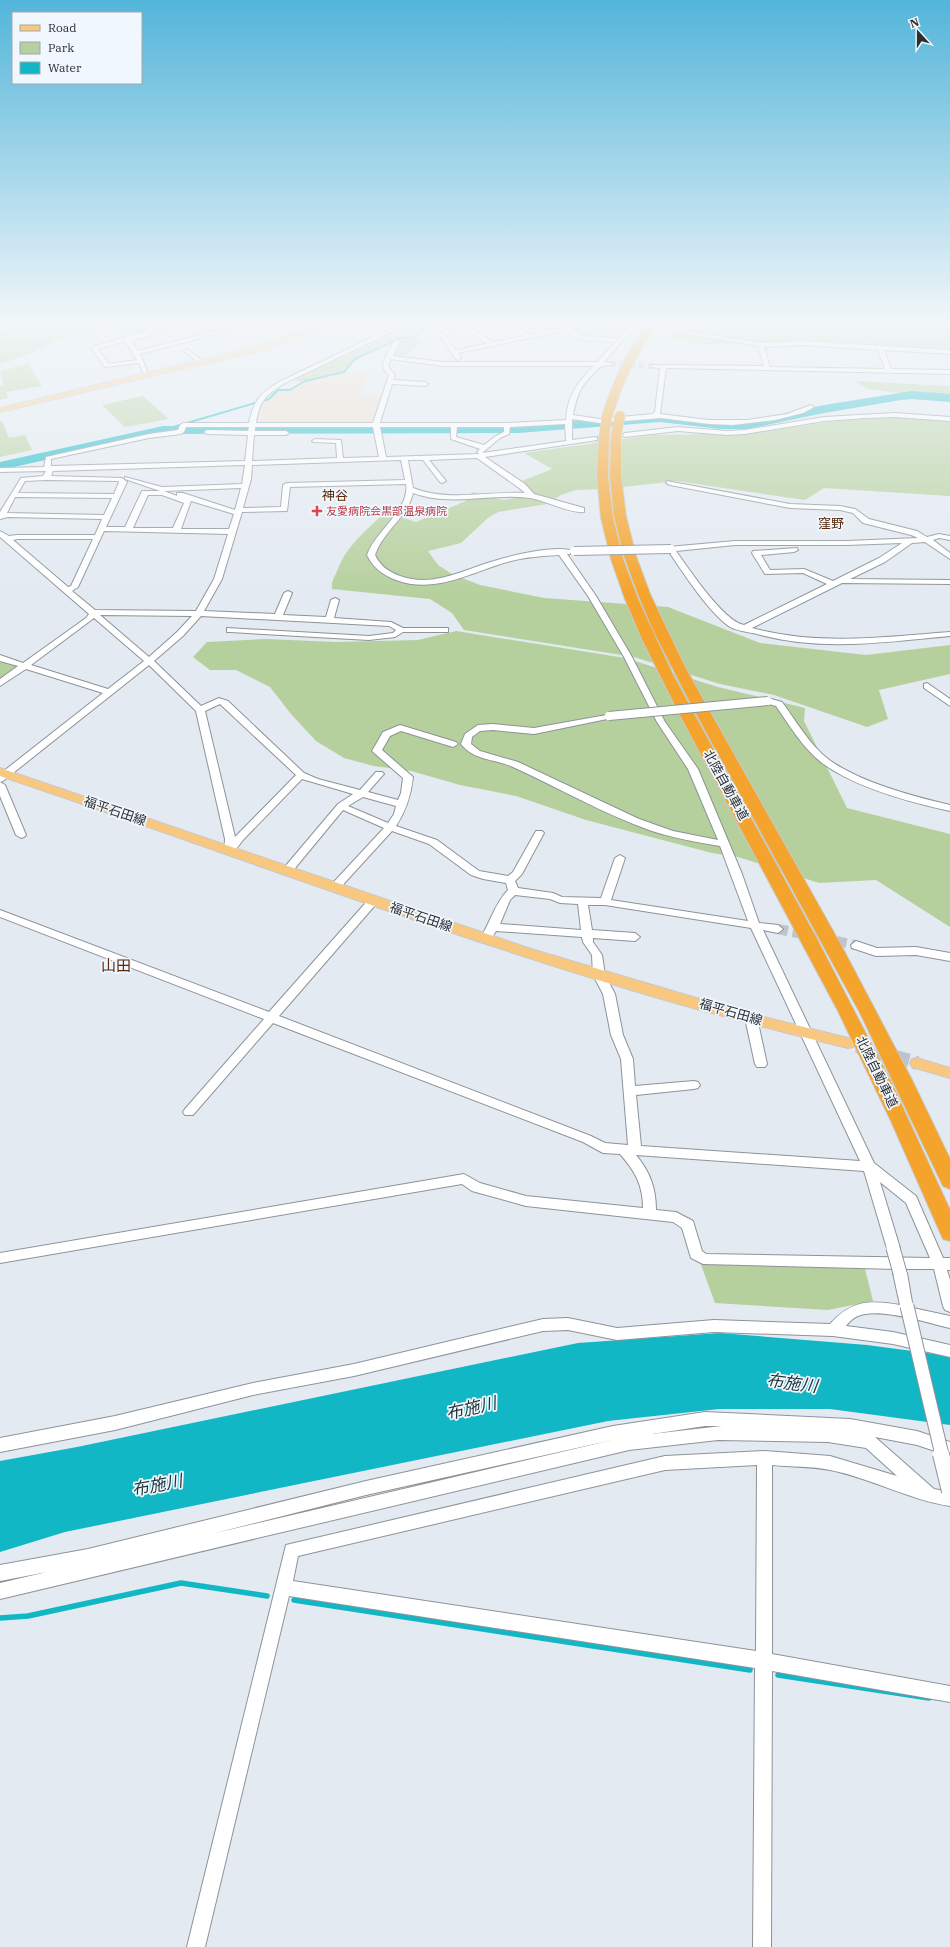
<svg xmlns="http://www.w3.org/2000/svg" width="950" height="1947" viewBox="0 0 950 1947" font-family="'IBM Plex Serif','Noto Sans JP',serif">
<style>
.industrial{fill:#eddccb}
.green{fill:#b6d09d}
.water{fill:#11b7c5}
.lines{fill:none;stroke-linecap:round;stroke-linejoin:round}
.stream-far1{stroke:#11b7c5;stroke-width:2}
.stream{stroke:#11b7c5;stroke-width:5.5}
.river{fill:#11b7c5;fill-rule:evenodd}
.minor-tunnel-far1{stroke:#bec4cb;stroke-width:6;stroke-dasharray:6 3.5;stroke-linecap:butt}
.minor-tunnel{stroke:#bec4cb;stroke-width:10;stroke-dasharray:10 5;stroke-linecap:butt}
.major-tunnel{stroke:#bec4cb;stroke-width:14;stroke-dasharray:14 6;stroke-linecap:butt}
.minor-casing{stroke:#8d9399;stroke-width:2}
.major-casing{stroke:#c8c9c9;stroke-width:2}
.highway-casing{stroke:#c8c9c9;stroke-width:2}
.minor{fill:#fff;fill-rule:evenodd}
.major{fill:#f8c881;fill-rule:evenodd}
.highway{fill:#f4a42d;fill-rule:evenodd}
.minor-bridge-far2-casing{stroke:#8d9399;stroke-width:10;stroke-linecap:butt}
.minor-bridge-far1-casing{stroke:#8d9399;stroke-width:15;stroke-linecap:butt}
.minor-bridge-casing{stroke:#8d9399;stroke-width:18;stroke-linecap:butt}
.highway-bridge-casing{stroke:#c8c9c9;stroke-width:11;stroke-linecap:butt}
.minor-bridge-far2{stroke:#fff;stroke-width:8}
.minor-bridge-far1{stroke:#fff;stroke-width:13}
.minor-bridge{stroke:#fff;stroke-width:16}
.highway-bridge{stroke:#f4a42d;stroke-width:10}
.health-dot{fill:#e0444e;stroke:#f1f7fe;stroke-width:1.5}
.labels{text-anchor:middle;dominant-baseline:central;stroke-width:3.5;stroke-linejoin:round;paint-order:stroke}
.far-health-label{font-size:11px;fill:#be3a42;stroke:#f1f7fe;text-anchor:start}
.far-quarter-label{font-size:13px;fill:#572909;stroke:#f1f7fe}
.street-label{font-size:13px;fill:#2c2e31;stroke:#f1f7fe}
.quarter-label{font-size:15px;fill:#572909;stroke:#f1f7fe}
.near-water-label{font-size:17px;font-style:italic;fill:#1d3537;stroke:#f1f7fe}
</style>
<rect width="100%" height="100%" fill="#e3eaf1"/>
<path class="industrial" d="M343 373 368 374 361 394 384 395 374 424H259L264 403 277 390 291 391 305 382Z"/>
<g class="green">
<path d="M37 323H47L57 327 58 323H101L90 325 97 335 73 338 71 333 29 354 0 364V332Z"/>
<path d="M113 323H144L148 330 122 338Z"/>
<path d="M413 323H441L413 337 400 338 354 359 342 372C328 374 306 384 294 380Z"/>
<path d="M600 323H616L611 327 615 333 602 332 584 336 572 330Z"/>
<path d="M677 323H833L884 327 950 323V349L811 340 706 345 668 338Z"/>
<path d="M415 338 421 340V342L402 358 391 356 401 340Z"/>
<path d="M28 364 42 386 6 392 8 398 0 400V386L4 385 0 371Z"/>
<path d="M855 381 950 386V399L867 389Z"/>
<path d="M143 396 169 419 125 427 102 405Z"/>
<path d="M908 417 950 421V496L824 488 805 500 676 481 606 489 576 490 561 495 547 504 498 512 488 518 461 543 428 551 438 565 452 574 480 585 544 598 668 607 760 643 866 655 950 645V674L879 690 888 719 867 727 774 695 720 684 634 657 464 630 452 613 430 599 332 589C331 580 335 577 338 569 347 545 367 530 385 512L416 522 466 501 472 492 504 500 535 494 522 481 552 469 524 453 653 435 755 433 840 420Z"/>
<path d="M0 421H2L9 438 25 435 32 450 0 457Z"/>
<path d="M456 631 625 658 718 687 805 708 804 721 847 808 950 834V927L876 880 819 883 738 857 712 853 586 820 516 796 460 785 411 771 374 766 344 758 316 741 291 714 270 687 236 670H210L193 657 207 642 266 639 336 642 418 640Z"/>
<path d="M0 661 17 666 0 679Z"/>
<path d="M700 1262 865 1269 873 1301 828 1310 715 1303Z"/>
</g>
<path class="water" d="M720 1333 867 1345 950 1356V1425L830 1409H719L608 1421 65 1532 0 1552V1461L77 1447 578 1343Z"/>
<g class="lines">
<path class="stream-far1" d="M163 430 269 399 278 390H290L305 381 344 372 355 359 401 338 414 337 427 327 438 323"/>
<g class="stream">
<path d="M294 1600 750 1670"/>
<path d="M0 1618 28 1616 181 1583 267 1596"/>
<path d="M778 1675 929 1698"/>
</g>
<path class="river" d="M912 391 950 394V402L912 399 901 400 824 413 747 429H720L660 422 518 433 163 434 0 470V462L163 426 518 425 660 414 720 421H747L824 405Z"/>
<g class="minor-tunnel-far1">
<path d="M610 364 653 366"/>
<path d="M595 439 625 435"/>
</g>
<path class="minor-tunnel" d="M778 929 856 945"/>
<path class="major-tunnel" d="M857 1046 917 1063"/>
<g class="minor-casing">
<g id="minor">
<path d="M143 323H149L154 330 152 332 185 323H196L131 341 138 351 220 330 211 323H218L228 331 140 354 149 376H145L139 363 105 367 91 348 92 347 146 331 148 330ZM125 341 137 360 109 364 98 349Z"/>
<path d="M261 323H269L293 338 288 339Z"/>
<path d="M402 323H410L283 384C264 397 260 401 256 423H373L389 375C376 365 388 354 394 342L397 340 400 342 393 356 443 362H597L616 342 583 340 564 331 458 353 461 358 458 360 456 359 439 335 441 332 465 323H474L468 326 493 342 524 336 504 323H511L530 335 560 328 552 323H559L566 327 585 323H597L571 330 584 336 619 338 632 323H638L604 362 612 363V365L601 366C582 385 578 389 573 415L600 419 652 414 655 412 660 368 651 367V365L764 366 758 346 676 332 675 331 682 323H688L682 330 761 343 802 341 950 350V354L884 350 891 369 950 370V374L666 368 660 414 709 420H747L787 414 811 405 814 407 803 413 775 420 733 425 709 424 661 418 600 423 572 419V440L595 437 597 438V440L485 457 525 484 534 494 584 508V512C571 514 544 500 530 498 490 493 451 507 413 493 408 517 383 531 375 555 380 566 389 572 400 576 433 588 463 570 494 561 513 555 551 546 570 550V554H567L596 596 632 657 665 722 698 769 742 874 759 923 778 925 783 929 778 933 763 930 874 1163 916 1196 943 1258H950V1270H947L950 1280V1312L945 1310 943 1306 934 1269H904L907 1273 913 1308 950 1316V1328C928 1323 878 1307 858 1316 853 1318 849 1322 846 1326L893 1332 950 1345V1357L893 1344 833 1336 714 1332 617 1340 568 1330 543 1331 354 1376 253 1395 115 1430 0 1452V1438L115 1416 253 1383 354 1364 543 1319 568 1318 617 1328 714 1320 830 1324C852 1300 869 1300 900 1305L893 1273 897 1269 703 1264 691 1258 682 1228 673 1222 526 1206 472 1191 462 1184 0 1263V1253L464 1174 480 1183 526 1196 643 1208C643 1185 635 1171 620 1154L603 1153 583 1142 273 1023 193 1115H185L183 1112 185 1109 264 1019 0 917V910L269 1012 369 899H377L378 901 377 903 279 1016 591 1136 605 1143 628 1145 621 1059 611 1035 603 994 593 975 592 955 583 942 582 937 496 931 489 942H481L480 939C490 923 495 903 508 890L506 883 483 879 471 875 429 844 392 831 339 889H331L330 887 331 885 384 828 343 810 291 873H283L282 871 283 869 338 804 353 794 302 779 243 840 233 853H225L224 851 225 839 196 711 149 665 3 781 0 782V774L103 693 26 669 0 686V679L18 666 0 661V655L23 663 86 618 89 614 0 537V531L9 536 17 535H95L102 519 8 517 0 519V512L21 478 43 476 46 471 0 472V468L44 467 46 457 149 434 178 430 180 425 183 423H249C254 400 259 394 279 382ZM463 328 487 344 455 350 445 335ZM802 345 878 350 885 369 770 367 764 347ZM391 359 443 366H594C578 381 567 397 566 420L507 423H380L392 384 425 386 428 384 425 382 393 380 395 375C390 369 386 367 391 359ZM565 424 566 441 482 453 500 438 509 434 510 427ZM186 427H249L248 431 207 430 204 432 207 434 248 435 245 461 51 466V459L149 438 181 434 184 432ZM255 427H373L379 457 343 458 341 440 315 439 312 441 313 442 336 443 337 458 252 461 254 435H286L289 433 286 431H255ZM380 427H451V439L480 449 477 452 479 454 386 457ZM457 427H504V432L496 436 484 445 456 437ZM477 458 519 488 525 493C487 491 449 502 413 488L408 460H423L440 482 442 483 446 481 429 460ZM401 460 405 480 287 483 283 485 281 507 243 508 251 479 252 465ZM245 465 242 484 162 487 125 477V479L160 491H142L125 527H106L127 482 122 478 51 476 53 471ZM46 480 118 481 119 482 114 494 18 493 25 481ZM406 484C410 510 375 531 367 555 373 568 383 575 396 580 436 595 473 571 511 561 526 557 543 556 559 555L588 596 624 657 657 722 688 769 718 840 673 831 639 819 518 762 480 751 471 744 472 737 480 731 493 730 534 734 612 718V714L534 728 493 724 478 725 465 734 461 744C474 761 496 759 513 767 559 788 602 813 649 830 672 838 696 842 720 846L748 921 611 900 625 858 620 855 615 858 601 898 562 897 553 893 518 888 515 881 522 874 544 833 542 831H536L513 872 508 876 479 871 437 840 396 826C406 811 411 795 413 777L382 750 390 736 401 731 453 747 458 744 456 742 400 725 383 732 372 751 403 778 401 793 398 800 368 792 382 776 384 774 382 772H376L360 790 318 779 304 773 228 701 219 698 201 706 154 661 183 636 201 616 389 626 396 630 393 633 369 636 227 628V632H230L369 640 395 637 403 632H448V628H403L391 622 334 618 339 600 335 598 331 600 326 617 283 615 292 593 288 591 284 593 275 614 204 611 222 579 242 512 287 511 290 487ZM241 488 235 510 183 493H177V496L164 491ZM148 495H162L184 503 173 528H133ZM15 497 112 498 104 515 7 513ZM191 501 234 514 229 529H181ZM104 531 228 534 214 579 196 611 95 610 72 591 78 587ZM17 539H93L71 586 68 587 13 540ZM100 615 192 616 177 632 149 657ZM94 618 144 661 108 689 31 665ZM220 704 296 775 235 837 205 711ZM363 797 396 806 394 814 388 823 348 806ZM515 895 550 899 560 903 578 904 581 930 500 924 510 900ZM588 905H605L751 928 860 1161 641 1146 636 1095 694 1089 698 1088 700 1085 698 1082 694 1081 635 1086 633 1059 623 1035 615 994 605 975 602 955 593 942V938L635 941 640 937 635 933 592 930ZM636 1155 864 1171 888 1252 893 1253 898 1252 900 1248 880 1182 906 1203 930 1258 706 1254 702 1251 693 1221 676 1212 656 1210C656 1188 650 1172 636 1155Z"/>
<path d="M187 349 203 361V363H199L185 352 184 351Z"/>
<path d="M895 413 950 417V421L895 417 865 418 824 421 745 434 727 435 678 431 625 437 622 435 625 433 678 427 727 431 745 430 824 417Z"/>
<path d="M667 481 790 504 840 506 855 509 869 519 917 531 927 537 939 534 950 536V540L939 538 933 540 950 553V559L925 542 912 543 885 562 850 579 950 580V584L842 583 752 628C818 646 883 637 950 632V636C886 642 820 652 757 634 749 632 737 631 730 627 709 613 682 571 667 549L668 547 735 541H847L918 538 911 535 863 523 853 513 840 510 790 508 670 485 666 483ZM902 543 879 558 833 581 804 569 770 570 761 555 794 552 798 550 797 548 753 551 752 553 765 574 803 573 827 584 744 625C723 621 689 569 676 551L735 545H847Z"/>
<path d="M927 683 950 699V706L924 688V684Z"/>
<path d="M768 698 782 702C796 721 809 744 828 759 859 782 912 796 950 805V811C909 802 856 788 822 763 803 748 789 725 776 706L765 703V699Z"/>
<path d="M0 782 5 785 26 835 24 837 21 838 16 835 0 796Z"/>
<path d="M856 941 877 948 916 947 950 953V961L916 955 876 956 852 948 851 945Z"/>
<path d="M751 1014 757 1018 767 1064 765 1067H757L755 1064 745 1018Z"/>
<path d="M705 1412 850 1419 917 1431 950 1442V1456L917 1445 875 1437 934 1489 950 1492V1506C909 1500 871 1478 830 1470 812 1466 791 1467 772 1465V1654L950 1686V1702L772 1671 771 1947H753L755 1668 289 1596 205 1947H187L286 1545 665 1456 765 1451 830 1456 897 1476 866 1448 828 1442 718 1440 629 1450 0 1599V1583L47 1572 0 1581V1565L88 1549 366 1481 613 1426ZM705 1426H722L652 1434ZM617 1439 211 1534 366 1495ZM757 1465 756 1651 293 1581 298 1556 665 1470Z"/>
</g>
</g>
<g class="major-casing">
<g id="major">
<path d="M323 323H335L263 350 0 412V408L258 346Z"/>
<path d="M0 768 531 949 740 1011 848 1038 853 1039 855 1043 853 1047 848 1048C774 1030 700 1011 628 989 416 925 209 846 0 776Z"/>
<path d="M917 1058 950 1068V1078L912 1067 910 1063 912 1059Z"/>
</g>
</g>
<g class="highway-casing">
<g id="highway">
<path d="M649 323H658C637 353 622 382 612 417L611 419H603L602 417C612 383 626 351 649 323Z"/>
<path d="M616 432 621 435V476L626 516 636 556 650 594 686 669 842 947 912 1080 950 1159V1189L943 1186 860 1013 692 706 654 632 638 594 624 556 614 516 610 476 611 435Z"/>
<path d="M604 434 609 437 608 477 613 518 623 559 638 599 674 677 817 939 892 1084 950 1210V1241L943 1239 891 1121 838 1011 680 715 642 639 625 599 611 559 601 518 597 477 599 437Z"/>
</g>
</g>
<use href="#minor" class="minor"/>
<use href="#major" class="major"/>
<use href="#highway" class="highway"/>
<g class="minor-bridge-far2-casing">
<g id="minor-bridge-far2">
<path d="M574 551 671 549"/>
<path d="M609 716 768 701"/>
</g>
</g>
<g class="minor-bridge-far1-casing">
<g id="minor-bridge-far1">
<path d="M893 1248 900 1273"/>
<path d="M907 1306 942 1455"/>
</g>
</g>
<g class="minor-bridge-casing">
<path id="minor-bridge" d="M941 1454 950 1491"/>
</g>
<g class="highway-bridge-casing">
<g id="highway-bridge">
<path d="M616 435 620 416"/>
<path d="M604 437 607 417"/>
</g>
</g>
<use href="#minor-bridge-far2" class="minor-bridge-far2"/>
<use href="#minor-bridge-far1" class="minor-bridge-far1"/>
<use href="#minor-bridge" class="minor-bridge"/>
<use href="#highway-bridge" class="highway-bridge"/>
</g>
<linearGradient id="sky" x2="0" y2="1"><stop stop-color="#52b5da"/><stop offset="0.54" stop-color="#f2f6f9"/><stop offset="1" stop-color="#f2f6f9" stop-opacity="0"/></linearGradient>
<rect width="950" height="596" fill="url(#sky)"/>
<path class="health-dot" d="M315 505h4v4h4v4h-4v4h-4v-4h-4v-4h4z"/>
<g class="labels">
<g class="far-health-label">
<text x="326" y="511">友愛病院会黒部温泉病院</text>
</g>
<g class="far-quarter-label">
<text x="335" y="495">神谷</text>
<text x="831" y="523">窪野</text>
</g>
<g class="street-label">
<text transform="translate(726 785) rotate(61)">北陸自動車道</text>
<text transform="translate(115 811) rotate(19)">福平石田線</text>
<text transform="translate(421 917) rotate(19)">福平石田線</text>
<text transform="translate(731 1012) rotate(16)">福平石田線</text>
<text transform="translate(877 1072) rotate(64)">北陸自動車道</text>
</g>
<g class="quarter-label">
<text x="116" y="965">山田</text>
</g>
<g class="near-water-label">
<text transform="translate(792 1383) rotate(7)">布施川</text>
<text transform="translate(471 1408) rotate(-13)">布施川</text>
<text transform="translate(157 1485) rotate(-11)">布施川</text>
</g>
</g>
<rect x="12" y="12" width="130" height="72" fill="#f1f7fe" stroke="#a2a7ac"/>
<rect x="20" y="25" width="20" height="6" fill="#f8c881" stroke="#a2a7ac"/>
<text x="48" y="32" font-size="12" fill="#2c2e31">Road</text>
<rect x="20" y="42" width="20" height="12" fill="#b6d09d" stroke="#a2a7ac"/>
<text x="48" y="52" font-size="12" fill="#2c2e31">Park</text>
<rect x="20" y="62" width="20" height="12" fill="#11b7c5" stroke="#a2a7ac"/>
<text x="48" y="72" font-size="12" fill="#2c2e31">Water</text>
<g transform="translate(918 32) rotate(339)" stroke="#f1f7fe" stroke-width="3" paint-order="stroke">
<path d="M0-3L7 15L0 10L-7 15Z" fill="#2c2e31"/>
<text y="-6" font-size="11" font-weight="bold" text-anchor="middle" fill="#2c2e31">N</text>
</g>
</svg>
